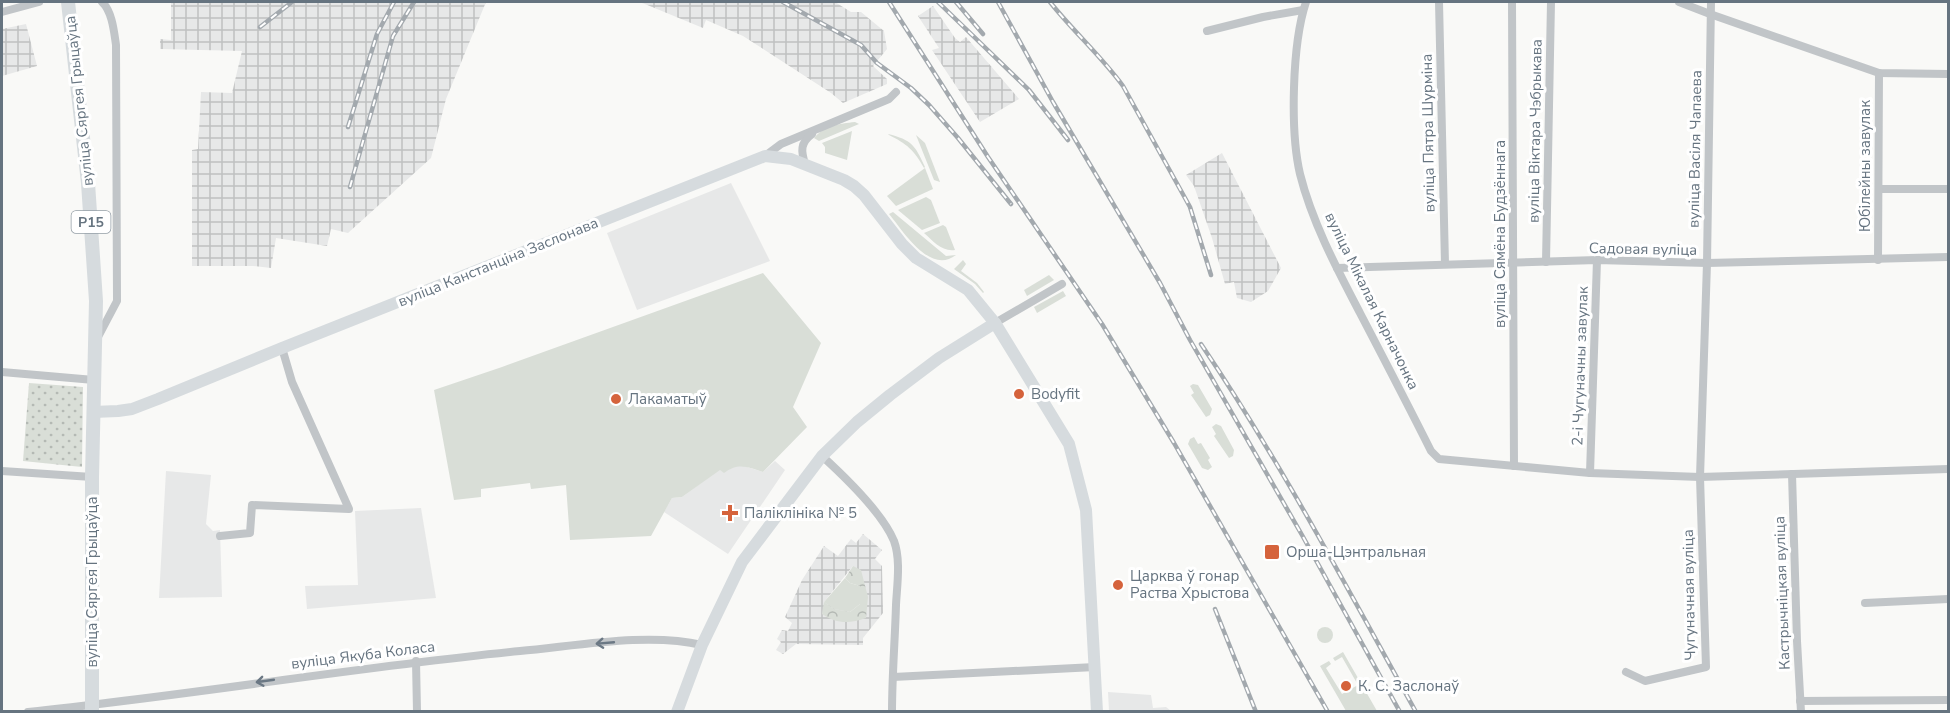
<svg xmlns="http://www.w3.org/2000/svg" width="1950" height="713" viewBox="0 0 1950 713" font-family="'Nunito Sans',sans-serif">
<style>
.built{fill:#e7e8e8}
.industrial{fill:url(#industrial-grid);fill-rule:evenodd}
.green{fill:#d9ded7}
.forest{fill:url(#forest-crowns)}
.park{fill:url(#park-dots)}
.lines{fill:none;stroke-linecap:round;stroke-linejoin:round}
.street{stroke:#c1c5c8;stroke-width:8}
.secondary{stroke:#d6dbde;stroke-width:12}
.primary{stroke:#d6dbde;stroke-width:14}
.rail-casing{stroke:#a3a9ae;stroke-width:4.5}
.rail{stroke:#fff;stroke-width:2;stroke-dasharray:7;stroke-linecap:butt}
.oneway{stroke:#6b7884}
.poi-dot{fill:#d5633c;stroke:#fff;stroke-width:2}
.labels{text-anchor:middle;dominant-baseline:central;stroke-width:6;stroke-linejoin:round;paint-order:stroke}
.shield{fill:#fff;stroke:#949ea6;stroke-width:1.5}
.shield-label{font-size:14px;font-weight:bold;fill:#667480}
.street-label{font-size:15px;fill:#667480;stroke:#fff}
.poi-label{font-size:15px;fill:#667480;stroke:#fff;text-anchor:start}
</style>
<defs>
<pattern id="industrial-grid" width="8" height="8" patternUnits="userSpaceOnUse" patternTransform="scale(1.5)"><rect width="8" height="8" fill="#e7e8e8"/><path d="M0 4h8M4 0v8" fill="none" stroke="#bfc1c1"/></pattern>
<pattern id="forest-crowns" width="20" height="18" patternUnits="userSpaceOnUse" patternTransform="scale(1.5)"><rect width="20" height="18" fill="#d9ded7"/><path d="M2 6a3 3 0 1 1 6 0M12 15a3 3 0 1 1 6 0" fill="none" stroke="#b4b9b4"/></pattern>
<pattern id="park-dots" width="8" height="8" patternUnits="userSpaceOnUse" patternTransform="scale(1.5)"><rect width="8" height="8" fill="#d9ded7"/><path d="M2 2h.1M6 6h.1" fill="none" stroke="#b4b9b4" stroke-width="1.8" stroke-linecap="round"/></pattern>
</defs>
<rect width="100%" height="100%" fill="#f9f9f7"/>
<g class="built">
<path d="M731 183 770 261 637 310 607 233Z"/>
<path d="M775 461 785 470 728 554 664 512 672 498 682 497 720 469 741 465 763 472Z"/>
<path d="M166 471 211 475 206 524 213 531 220 530 222 597 159 598Z"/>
<path d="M421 508 436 598 307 609 305 586 358 585 355 511Z"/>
<path d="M1108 692 1151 695 1153 708 1166 707 1171 711H1109Z"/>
</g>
<g class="industrial">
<path d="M171 2H257L258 4 260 2H486L446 99 431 158 348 233 331 229 327 246 276 238 271 268 253 266H192V150L198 149 201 92 232 93 242 51 160 49V39L171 40Z"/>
<path d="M640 2H835L851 12H861L884 31 887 49 873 66 887 79V84L843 103 831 93 743 36 706 20 703 28Z"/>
<path d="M933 6 955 38 960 42 966 37 1019 99 980 122 932 50 939 48 918 16Z"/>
<path d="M26 24 37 66 2 76V29Z"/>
<path d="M1222 153 1281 268 1268 291 1251 302 1237 298 1234 282 1225 284 1212 238 1194 186 1186 175Z"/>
<path d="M863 534 882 550 875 559 882 566 883 613 863 638V645L796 644 783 654 776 650 781 642 777 639 782 630 788 631 792 623 785 617 802 580 824 546 838 556 851 539 856 543ZM853 566 866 618 824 602Z"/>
</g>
<g class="green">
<path d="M855 122 859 124 819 141 814 138C825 125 839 124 855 122Z"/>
<path d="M852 131 847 160 825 153V147L822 143Z"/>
<path d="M888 134C912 140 915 145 925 167L924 168C914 150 907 144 889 135Z"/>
<path d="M916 135 925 143 940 182 934 180Z"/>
<path d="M925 168 933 189 896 206 887 196Z"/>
<path d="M926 197 931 200 940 223 922 230 898 210Z"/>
<path d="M893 212 946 256 956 255C930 275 904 232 889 214Z"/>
<path d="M943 225 946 227 955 250C942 252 933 241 924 233Z"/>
<path d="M963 260 966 264 961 271 977 283 984 292 983 293 975 284 954 269Z"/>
<path d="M763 273 821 343 793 407 807 427 763 472C748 467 738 462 724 473L720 470 682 497 672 498 651 536 570 540 566 485 531 489 530 483 481 489V497L454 500 434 390 502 367Z"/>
<path d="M1049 275 1054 280 1027 296 1024 290Z"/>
<path d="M1063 291 1066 296 1037 313 1034 307Z"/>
<path d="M1193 384 1198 385 1212 409 1210 415 1206 417 1191 395 1194 393 1190 386Z"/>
<path d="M1216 424 1221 426 1234 450 1233 456 1229 458 1214 436 1216 434 1212 427Z"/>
<path d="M1194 437 1198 444 1201 443 1210 458 1208 460 1212 467 1208 470 1202 468 1188 444 1190 439Z"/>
<path d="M845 578 850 583 860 586V604L850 612 834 609 824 602Z"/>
<circle cx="1325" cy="635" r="8"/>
<path d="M1343 652 1377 711H1346L1320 666 1329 661 1331 664 1326 668 1342 694 1358 685 1342 657 1335 661 1333 658Z"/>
</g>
<path class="forest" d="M853 566 861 570 868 597 866 618C849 624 837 624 822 614L824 602 834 609 850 612 860 604V586L850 583 845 578Z"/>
<path class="park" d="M29 383 83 387 82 467 23 461Z"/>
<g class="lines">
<g class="street">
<path d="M1306 2C1292 44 1290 131 1300 174 1312 222 1337 269 1360 313 1384 359 1408 405 1431 451L1439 459 1590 473 1700 477 1948 469"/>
<path d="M1439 2 1445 264"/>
<path d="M1512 2 1514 466"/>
<path d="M1679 2 1710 14 1879 73 1948 74"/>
<path d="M2 12 39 2"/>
<path d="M1207 31 1263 17 1303 10"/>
<path d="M765 156 781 144 889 99 896 92"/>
<path d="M805 164C801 151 800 143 812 134"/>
<path d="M1880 189H1948"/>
<path d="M1878 260 1879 73"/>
<path d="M1546 262 1551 2"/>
<path d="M1337 268 1597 260 1707 263 1948 257"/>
<path d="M995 323 1062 284"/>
<path d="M98 337 117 301 116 45C114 31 112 11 102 2"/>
<path d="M2 372 94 380"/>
<path d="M822 456C845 477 882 512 894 541 901 560 897 585 896 605 895 640 892 676 892 712"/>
<path d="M2 471 92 477"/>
<path d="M1590 473 1597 260"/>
<path d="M1792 474 1797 641 1801 712"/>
<path d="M220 536 250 533 252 505 349 509 292 382 282 348"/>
<path d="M1865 603 1948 599"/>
<path d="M416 661 417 712"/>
<path d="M1626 672 1645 681 1706 667 1700 477 1707 263 1711 2"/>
<path d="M893 677 1095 667"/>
<path d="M1800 701 1948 700"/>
<path d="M28 712C193 695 356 667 520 651 576 646 648 632 702 645"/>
</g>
<g class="secondary">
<path d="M93 412 118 411 132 409 158 399 282 348 765 156 791 159 844 180 854 186 864 195 902 244 916 258 968 290 995 323 1069 444 1086 510 1097 712"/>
<path d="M677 712 702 645 742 562 822 456 857 422 890 395 939 358 995 323"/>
</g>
<path class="primary" d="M68 2 88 183 96 301 92 477V712"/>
<g class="rail-casing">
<g id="rail">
<path d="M783 2 861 45 877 63 911 88 929 105 958 138 1011 204"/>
<path d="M889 2 988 157 1102 324 1174 443 1328 712"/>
<path d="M938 2 1029 90 1068 140"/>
<path d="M956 2 983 34"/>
<path d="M998 2 1053 102 1160 283 1190 340 1302 535 1400 712"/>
<path d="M1050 2C1073 31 1101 56 1123 86L1190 207 1211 275"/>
<path d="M260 27 292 2"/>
<path d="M348 127 377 34 394 2"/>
<path d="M350 187 393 36 414 2"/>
<path d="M1201 344C1280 461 1347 588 1416 712"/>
<path d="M1215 609 1256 712"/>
</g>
</g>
<use href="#rail" class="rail"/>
</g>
<defs><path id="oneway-shaft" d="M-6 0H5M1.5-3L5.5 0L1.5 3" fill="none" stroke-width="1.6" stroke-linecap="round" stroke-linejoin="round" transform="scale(1.5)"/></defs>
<g class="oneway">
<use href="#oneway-shaft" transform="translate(605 643) rotate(175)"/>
<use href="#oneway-shaft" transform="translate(265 681) rotate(172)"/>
</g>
<g class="poi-dot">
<circle cx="1019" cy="394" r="6"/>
<circle cx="616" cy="399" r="6"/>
<path d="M727 504h6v6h6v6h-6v6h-6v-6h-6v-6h6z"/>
<rect x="1264" y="544" width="16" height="16" rx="3"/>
<circle cx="1118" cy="585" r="6"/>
<circle cx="1346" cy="686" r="6"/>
</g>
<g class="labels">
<rect class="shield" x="71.5" y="211" width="39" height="22" rx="4.5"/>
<g class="shield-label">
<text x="91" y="222">Р15</text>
</g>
<g class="street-label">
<text transform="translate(79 101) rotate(-96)">вуліца Сяргея Грыцаўца</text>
<text transform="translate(1535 131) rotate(-89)">вуліца Віктара Чэбрыкава</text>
<text transform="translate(1428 133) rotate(-91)">вуліца Пятра Шурміна</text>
<text transform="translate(1695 149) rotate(-89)">вуліца Васіля Чапаева</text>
<text transform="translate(1865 166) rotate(-90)">Юбілейны завулак</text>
<text transform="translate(1500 234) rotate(-90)">вуліца Сямёна Будзённага</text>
<text transform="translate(1643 249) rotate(1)">Садовая вуліца</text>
<text transform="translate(498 262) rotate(-22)">вуліца Канстанціна Заслонава</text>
<text transform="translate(1372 301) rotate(64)">вуліца Мікалая Карначонка</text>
<text transform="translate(1580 366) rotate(-88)">2-і Чугуначны завулак</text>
<text transform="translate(92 582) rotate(-90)">вуліца Сяргея Грыцаўца</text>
<text transform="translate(1782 593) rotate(-92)">Кастрычніцкая вуліца</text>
<text transform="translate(1689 595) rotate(-91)">Чугуначная вуліца</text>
<text transform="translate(363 655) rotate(-7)">вуліца Якуба Коласа</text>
</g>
<g class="poi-label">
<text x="1031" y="394">Bodyfit</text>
<text x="628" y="399">Лакаматыў</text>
<text x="744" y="513">Паліклініка № 5</text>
<text x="1286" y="552">Орша-Цэнтральная</text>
<text x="1130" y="576">Царква ў гонар<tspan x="1130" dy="17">Раства Хрыстова</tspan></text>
<text x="1358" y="686">К. С. Заслонаў</text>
</g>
</g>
<rect width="1950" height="713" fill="none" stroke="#667480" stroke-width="6"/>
</svg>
